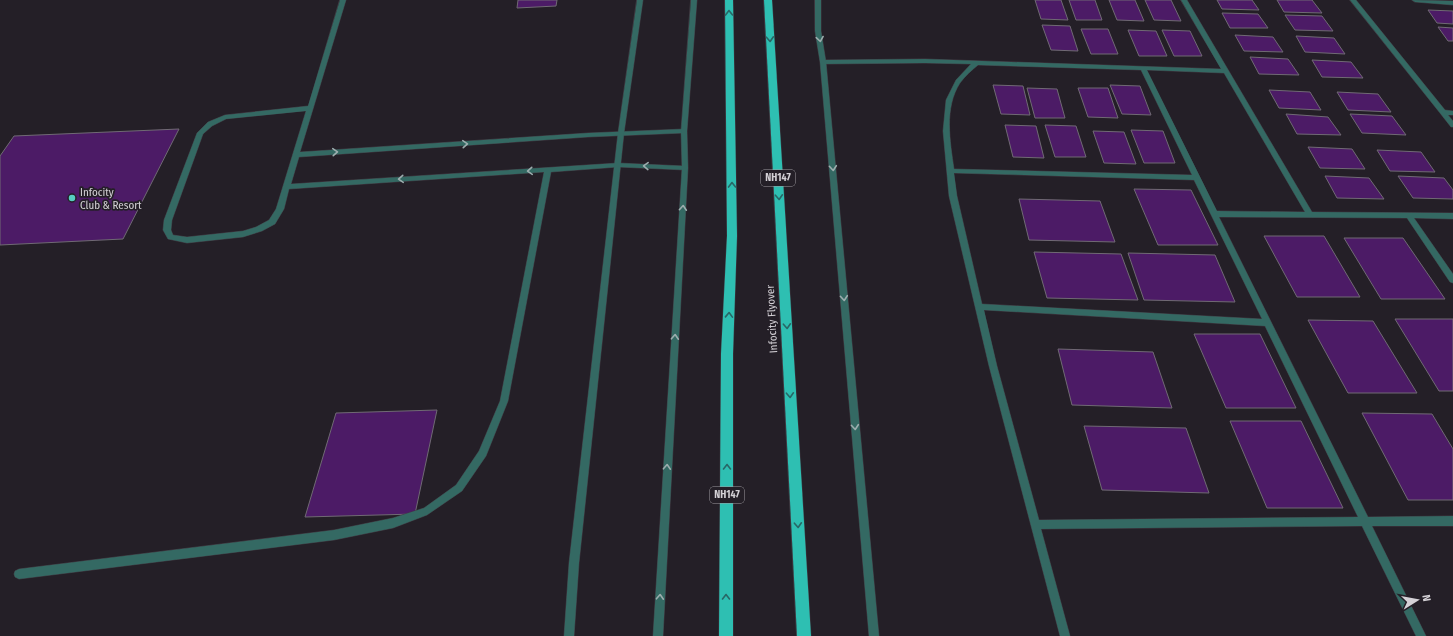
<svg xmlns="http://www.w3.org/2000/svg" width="1453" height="636" viewBox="0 0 1453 636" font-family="'Fira Sans Condensed',sans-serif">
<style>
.building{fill:#4c1b66;stroke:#706a74}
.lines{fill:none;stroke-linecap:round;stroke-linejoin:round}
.service-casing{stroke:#403b43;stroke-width:1}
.minor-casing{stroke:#403b43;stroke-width:1}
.tertiary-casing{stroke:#403b43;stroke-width:1}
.trunk-casing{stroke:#403b43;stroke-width:1}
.service{fill:#346963;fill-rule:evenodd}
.minor{fill:#346963;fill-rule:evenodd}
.tertiary{fill:#346963;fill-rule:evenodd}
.trunk{fill:#2ebfb2;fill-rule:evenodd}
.oneway{stroke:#286766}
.oneway2{stroke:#9cadae}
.poi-dot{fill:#57cec1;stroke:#241f27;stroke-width:1.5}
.labels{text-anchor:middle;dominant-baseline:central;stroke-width:3.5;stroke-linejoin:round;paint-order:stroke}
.shield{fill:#241f27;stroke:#9f9ca2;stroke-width:1}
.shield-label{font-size:10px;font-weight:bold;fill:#d4d1d6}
.poi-label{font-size:11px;fill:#d4d1d6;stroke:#241f27;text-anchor:start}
.street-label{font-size:11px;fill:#d4d1d6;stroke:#241f27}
</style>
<rect width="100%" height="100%" fill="#241f27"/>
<g class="building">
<path d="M518 0H557L556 6 517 8Z"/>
<path d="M1035 0H1061L1068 20 1041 19Z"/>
<path d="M1069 0H1095L1102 20H1076Z"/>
<path d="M1109 0H1135L1144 21 1117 20Z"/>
<path d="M1145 0H1171L1181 21 1154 20Z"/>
<path d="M1217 0H1252L1259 10 1222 9Z"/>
<path d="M1277 0H1312L1322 13 1284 12Z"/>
<path d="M1428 10 1453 11V24L1437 23Z"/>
<path d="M1222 13 1258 14 1268 28H1230Z"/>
<path d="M1285 15 1322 16 1333 31 1295 30Z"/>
<path d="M1042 25 1070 26 1078 51 1051 50Z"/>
<path d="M1438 27 1453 28V41H1448Z"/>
<path d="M1081 29H1108L1118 54H1091Z"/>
<path d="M1128 30 1156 31 1167 56H1139Z"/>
<path d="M1162 30 1190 31 1202 56H1174Z"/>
<path d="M1235 35 1273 37 1283 52 1244 51Z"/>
<path d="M1296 36 1334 38 1345 54 1305 52Z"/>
<path d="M1250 57 1288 59 1299 75 1259 74Z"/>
<path d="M1312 60 1351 62 1363 78 1322 77Z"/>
<path d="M993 85 1023 86 1030 115 1001 114Z"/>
<path d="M1110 85 1140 86 1151 115 1122 114Z"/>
<path d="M1027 88 1057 89 1065 118H1035Z"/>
<path d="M1078 88H1108L1118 118 1088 117Z"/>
<path d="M1269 90 1310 92 1321 110 1279 108Z"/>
<path d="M1337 92 1378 94 1391 112 1348 110Z"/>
<path d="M1286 114 1328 117 1341 135 1297 134Z"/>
<path d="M1350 114 1392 116 1406 135 1362 133Z"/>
<path d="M1005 125 1036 126 1044 158 1013 157Z"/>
<path d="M1045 125 1076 126 1086 157H1055Z"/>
<path d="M179 129 123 239 0 245V156L14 136Z"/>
<path d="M1131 130 1163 131 1175 163H1144Z"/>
<path d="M1093 131 1124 132 1136 164 1104 163Z"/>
<path d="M1308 147 1352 149 1365 169 1320 168Z"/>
<path d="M1377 150 1421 152 1435 172 1390 171Z"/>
<path d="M1325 176 1369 178 1384 199 1337 198Z"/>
<path d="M1398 176 1444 178 1453 190V199L1413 198Z"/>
<path d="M1134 189 1191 190 1218 245H1158Z"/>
<path d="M1019 199 1100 201 1115 242 1029 240Z"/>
<path d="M1264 236H1324L1360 297H1297Z"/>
<path d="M1344 238H1403L1445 299H1381Z"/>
<path d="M1034 252 1121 254 1138 300 1047 298Z"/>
<path d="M1128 253 1215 255 1235 302 1144 300Z"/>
<path d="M1395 319H1453V391H1439Z"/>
<path d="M1308 320 1373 321 1417 393H1348Z"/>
<path d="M1194 334H1260L1296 408H1226Z"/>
<path d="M1058 349 1153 352 1172 408 1072 405Z"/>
<path d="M437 410 415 514 305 517 336 413Z"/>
<path d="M1362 413 1432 414 1453 449V500H1408Z"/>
<path d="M1230 421H1301L1343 508H1267Z"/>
<path d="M1084 426 1186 428 1209 493 1102 490Z"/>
</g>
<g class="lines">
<g class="service-casing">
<path id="service" d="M340 0H346L300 152 588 133 684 129 687 131 684 133 588 137 299 157 291 184 618 163 685 166 688 168 685 170 618 167 551 172 508 401 486 456 462 491 427 515 393 528 334 540 19 579 15 577 14 574 15 571 19 569 334 530 393 518 424 508 456 485 479 451 500 401 544 172 289 189 284 209 275 224 262 231 243 237 187 243 168 239 163 230 164 220 197 133 208 122 225 115 308 106ZM306 111 276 209 269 220 256 227 243 231 187 237 173 235 171 230 172 220 203 134 212 126 226 119Z"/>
</g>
<g class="minor-casing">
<g id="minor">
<path d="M637 0H643L624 133 579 563 574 636H564L569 563 618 133Z"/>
<path d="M1181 0H1187L1312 212 1453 213V219L1414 218 1453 274V283L1450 282 1407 218 1219 217 1368 517 1453 516V526H1372L1426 636H1416L1362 526 1041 529 1070 636H1060L989 366 949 196 943 131 946 100 956 80 971 64 925 63 823 64 820 62 823 60 925 59 1221 69ZM978 65 1141 70 1192 175 954 169C950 141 944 108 960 83 965 76 972 70 978 65ZM1147 70 1224 73 1305 212 1217 211ZM954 173 1194 180 1262 319 982 304 957 196ZM984 310 1265 326 1358 517 1039 520 997 366Z"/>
<path d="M1350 0H1356L1445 110 1453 111V115H1448L1453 121V127H1451L1440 113Z"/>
<path d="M1412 0 1453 1V5L1415 2Z"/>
</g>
</g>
<g class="tertiary-casing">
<g id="tertiary">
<path d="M691 0H697L687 131 688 168 663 636H653L682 168 681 131Z"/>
<path d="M815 0H821V31L826 62 879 636H869L820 62 815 31Z"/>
</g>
</g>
<g class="trunk-casing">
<g id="trunk">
<path d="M725 0H733L737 236 733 354V636H719L721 354 727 236Z"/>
<path d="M764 0H772L811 636H797Z"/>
</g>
</g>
<use href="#service" class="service"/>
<use href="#minor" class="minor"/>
<use href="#tertiary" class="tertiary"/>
<use href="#trunk" class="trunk"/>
</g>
<defs><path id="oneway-chevron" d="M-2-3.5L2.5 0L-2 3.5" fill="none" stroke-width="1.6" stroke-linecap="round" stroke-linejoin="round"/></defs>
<g class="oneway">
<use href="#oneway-chevron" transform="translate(729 13) rotate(-91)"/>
<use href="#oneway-chevron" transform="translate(770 39) rotate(87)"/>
<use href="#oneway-chevron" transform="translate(732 185) rotate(-91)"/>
<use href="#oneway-chevron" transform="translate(779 197) rotate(87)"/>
<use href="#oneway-chevron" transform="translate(729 315) rotate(-88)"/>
<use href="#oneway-chevron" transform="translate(787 326) rotate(87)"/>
<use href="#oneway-chevron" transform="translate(790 395) rotate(87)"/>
<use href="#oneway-chevron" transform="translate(727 467) rotate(-90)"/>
<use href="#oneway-chevron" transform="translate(798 525) rotate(87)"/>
<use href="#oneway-chevron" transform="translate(726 597) rotate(-90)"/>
</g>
<g class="oneway2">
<use href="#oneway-chevron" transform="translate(820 39) rotate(81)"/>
<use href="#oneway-chevron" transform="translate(465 144) rotate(-4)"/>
<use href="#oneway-chevron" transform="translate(335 152) rotate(-4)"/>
<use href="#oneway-chevron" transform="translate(646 166) rotate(-178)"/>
<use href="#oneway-chevron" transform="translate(833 168) rotate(85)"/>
<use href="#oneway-chevron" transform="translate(530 171) rotate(176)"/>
<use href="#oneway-chevron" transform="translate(401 179) rotate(176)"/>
<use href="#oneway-chevron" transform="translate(683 208) rotate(-86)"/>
<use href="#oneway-chevron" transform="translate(844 298) rotate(85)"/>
<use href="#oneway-chevron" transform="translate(675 337) rotate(-87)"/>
<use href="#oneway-chevron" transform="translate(855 427) rotate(85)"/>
<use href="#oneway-chevron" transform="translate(667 467) rotate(-87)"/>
<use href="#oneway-chevron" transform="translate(660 597) rotate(-87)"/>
</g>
<circle class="poi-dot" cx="72" cy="198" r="4"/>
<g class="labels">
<g class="shield">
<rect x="761" y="170" width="34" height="16" rx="3"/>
<rect x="710" y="487" width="34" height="16" rx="3"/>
</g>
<g class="shield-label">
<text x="778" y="178">NH147</text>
<text x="727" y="495">NH147</text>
</g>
<g class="poi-label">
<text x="80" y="192">Infocity<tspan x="80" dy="13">Club &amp; Resort</tspan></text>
</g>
<g class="street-label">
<text transform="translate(772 319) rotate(-93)">Infocity Flyover</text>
</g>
</g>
<g transform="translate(1417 600) rotate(79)" stroke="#241f27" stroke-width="3" paint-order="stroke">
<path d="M0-3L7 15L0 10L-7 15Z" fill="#d4d1d6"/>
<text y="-6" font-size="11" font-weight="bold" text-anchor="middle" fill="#d4d1d6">N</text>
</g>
</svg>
